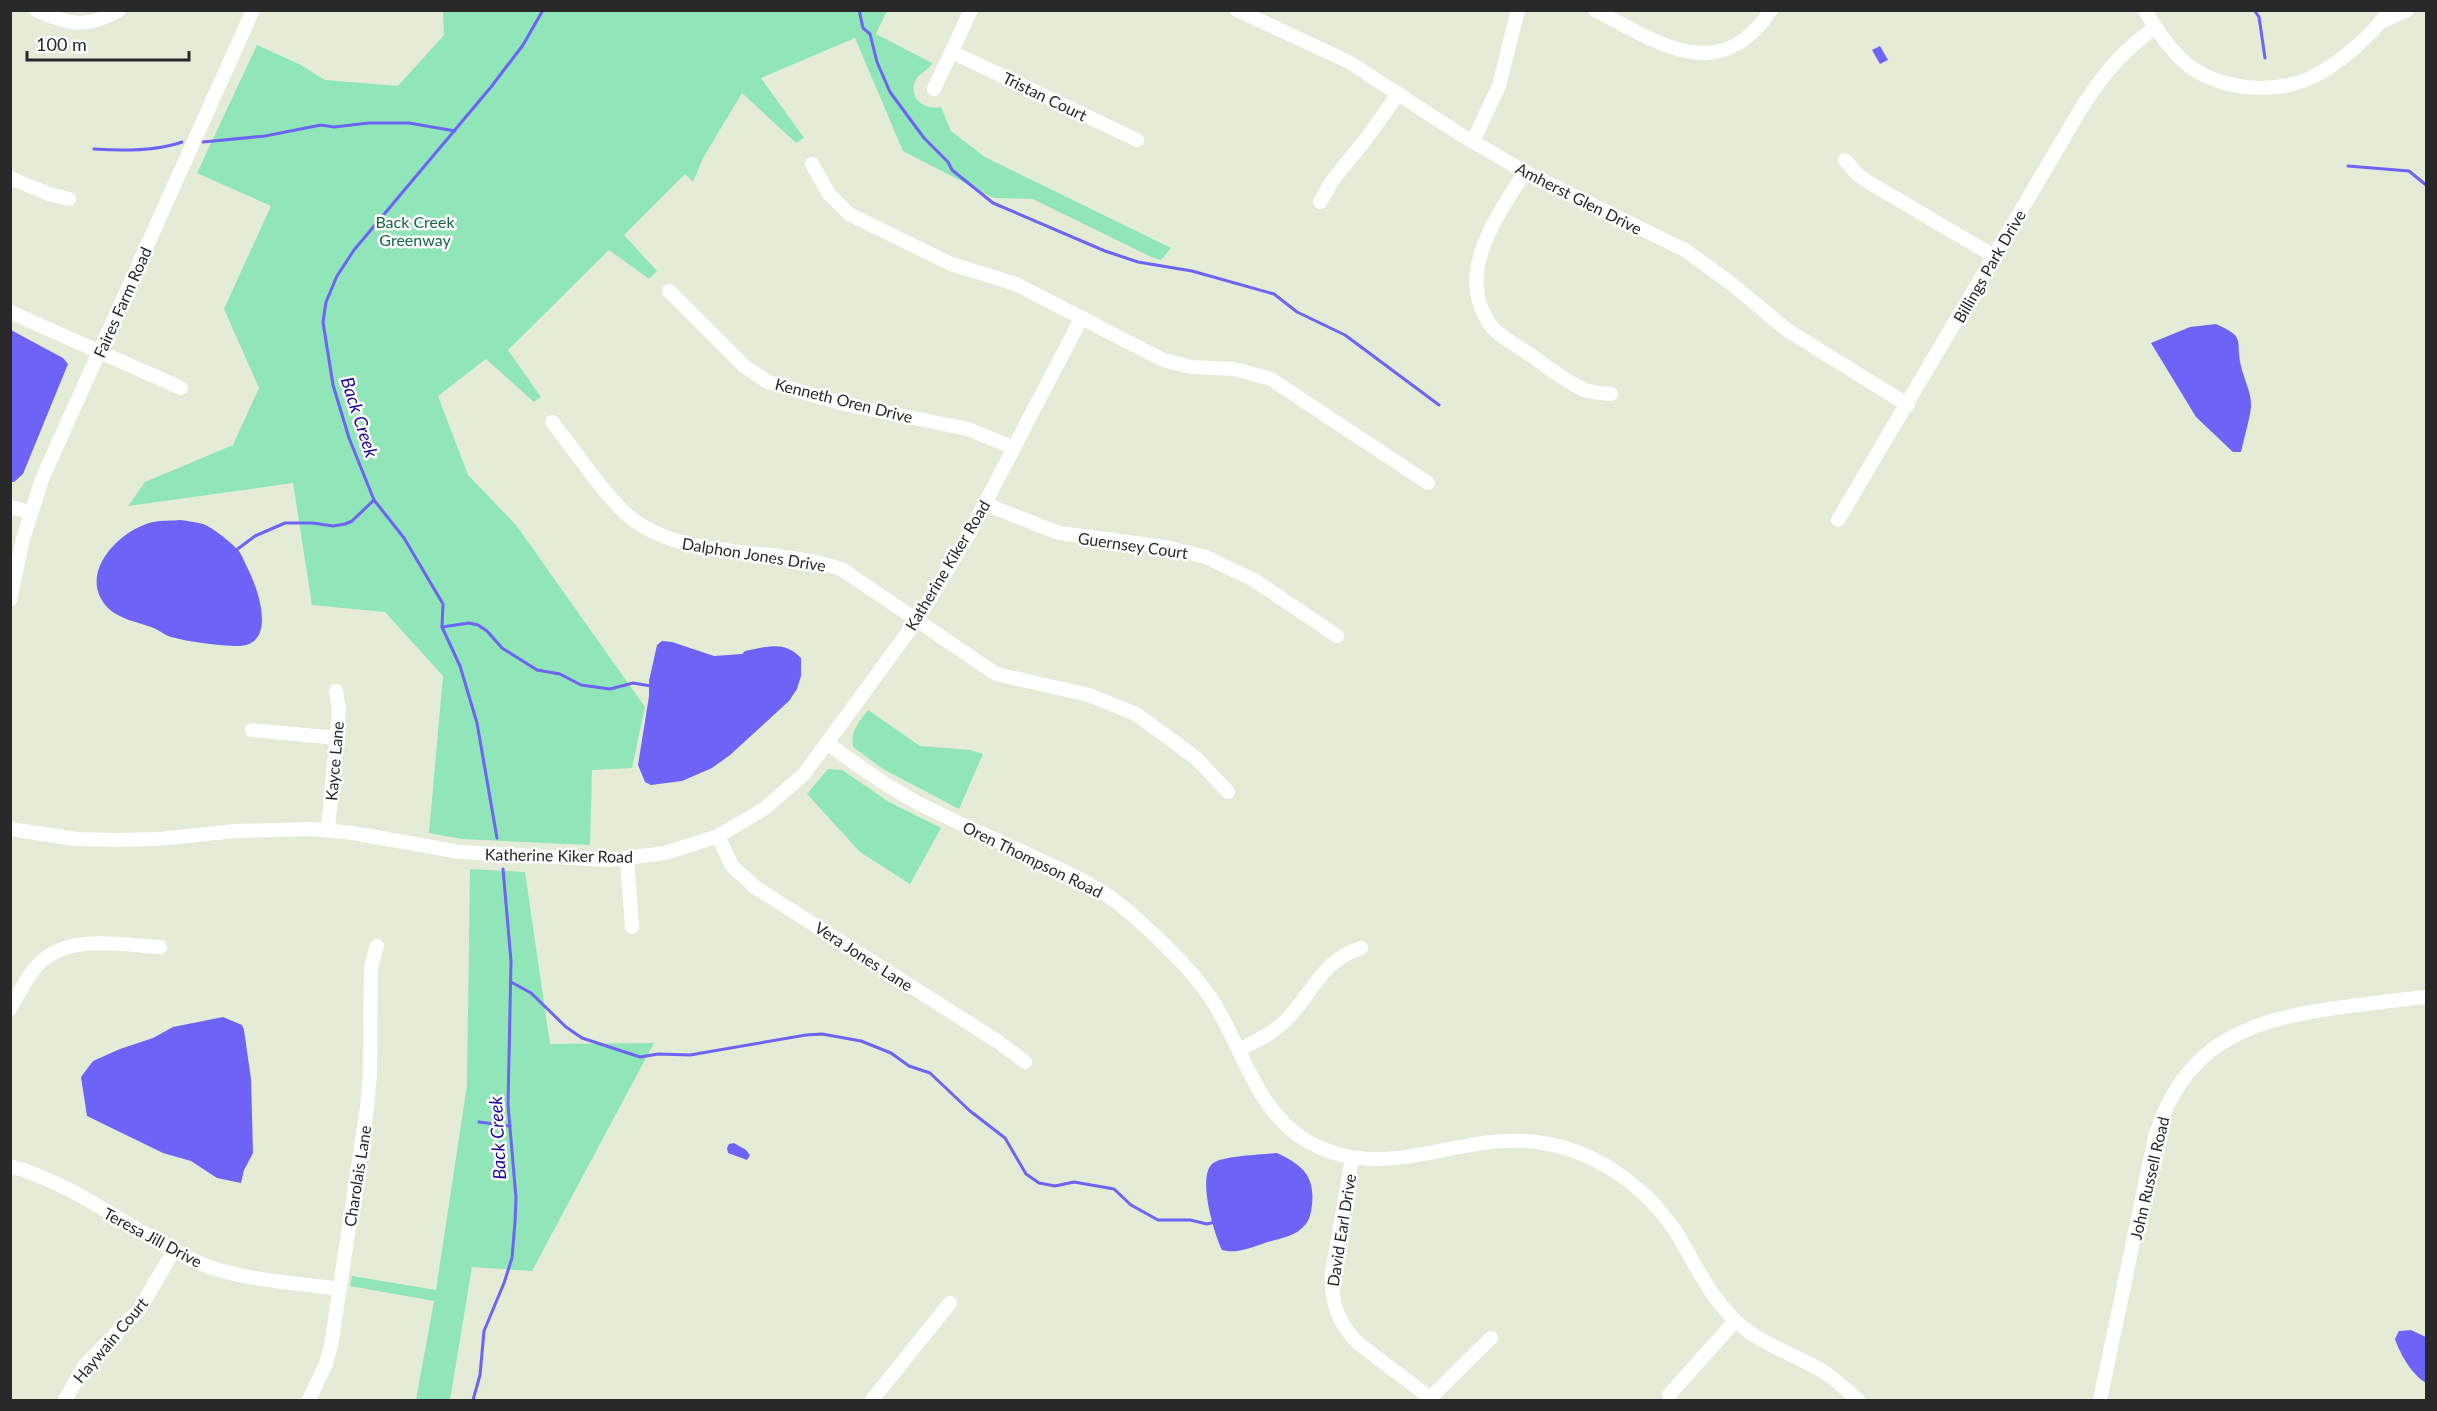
<svg xmlns="http://www.w3.org/2000/svg" width="2437" height="1411" viewBox="0 0 2437 1411" font-family="Lato,sans-serif">
<style>
.green{fill:#90e6b8}
.water{fill:#6d63f6}
.lines{fill:none;stroke-linecap:round;stroke-linejoin:round}
.stream{stroke:#6d63f6;stroke-width:3}
.minor{stroke:#fff;stroke-width:14}
.labels{text-anchor:middle;dominant-baseline:central;stroke-width:5;stroke-linejoin:round;paint-order:stroke}
.street-label{font-size:16px;fill:#282828;stroke:#fff}
.park-label{font-size:16px;fill:#156846;stroke:#fff}
.water-label{font-size:18px;font-style:italic;fill:#1b059f;stroke:#fff}
</style>
<rect width="100%" height="100%" fill="#e4ecd8"/>
<g class="green">
<path d="M443 11H887L876 34 932 63C929 70 919 73 916 80 907 97 924 111 941 107L951 131 985 157 1171 248 1161 260 1149 256 1033 199 994 198 903 151 855 38 761 78 804 138 796 143 742 93 703 158 693 182 685 174 624 235 657 271 649 279 609 250 508 350 541 397 534 402 486 359 438 396 468 475 516 525 645 707 632 768 592 770 590 845 462 839 429 833 443 676 385 612 312 605 293 483 128 506 145 482 233 445 259 388 224 309 271 206 197 173 257 45 299 64 325 80 398 86 444 35Z"/>
<path d="M868 710 920 746 970 750 983 754 959 809 883 769 853 747C850 731 859 722 868 710Z"/>
<path d="M828 769 842 770 889 802 941 828 910 884 860 852 807 794Z"/>
<path d="M470 869 525 872 550 1044 654 1043 532 1271 472 1267 450 1400H416L434 1301 350 1286 352 1276 436 1290 467 1085Z"/>
</g>
<g class="water">
<path d="M1880 46 1888 60 1880 64 1872 50Z"/>
<path d="M2216 324C2247 338 2235 339 2241 366 2244 380 2252 393 2251 407 2249 422 2244 438 2241 452H2233L2196 417 2151 343 2190 327Z"/>
<path d="M11 330 63 358 68 364 23 474 14 482H11Z"/>
<path d="M180 520C188 521 196 522 203 524 213 528 228 540 236 548 241 552 244 561 247 567 259 590 279 649 234 646 214 645 190 642 171 637 164 635 158 629 151 627 137 622 120 619 109 609 75 576 118 530 153 522 162 520 172 521 180 520Z"/>
<path d="M662 641 672 642 714 656 742 654 745 651C767 647 784 640 801 658V676L797 689 789 701 730 755 712 768 682 781 651 785 645 782 638 765 649 696V681L657 645Z"/>
<path d="M223 1017 242 1025 244 1030 251 1079 253 1153 244 1170 241 1183 217 1178 191 1161 163 1153 87 1116 81 1077 93 1061 120 1049 153 1038 173 1027Z"/>
<path d="M734 1143 746 1150 750 1155 747 1160 728 1153 727 1148 729 1144Z"/>
<path d="M1277 1153C1302 1165 1315 1175 1312 1205 1311 1214 1309 1223 1301 1229 1291 1238 1275 1239 1262 1244 1249 1248 1237 1254 1222 1250 1214 1234 1195 1171 1215 1162 1230 1155 1260 1155 1277 1153Z"/>
<path d="M2411 1330 2426 1337V1383C2412 1375 2400 1354 2395 1339L2399 1331Z"/>
</g>
<g class="lines">
<g class="stream">
<path d="M859 10 863 28 870 34 877 62 890 92 924 138 948 162 952 170 993 203 1105 251 1138 262 1192 271 1274 294 1297 312 1345 335 1439 405"/>
<path d="M2254 10 2259 17 2265 58"/>
<path d="M203 142 265 136 321 125 334 127 369 123H409L455 131"/>
<path d="M94 149C121 151 156 151 182 142"/>
<path d="M2348 166 2409 171 2426 185"/>
<path d="M235 551 255 536 285 523H313L333 526 345 524 352 521 374 500"/>
<path d="M442 627 469 623 478 625 487 631 502 648 537 670 560 674 581 685 610 689 633 683 651 686"/>
<path d="M497 838 477 723 460 666 442 627 443 604 404 538 374 500 349 438 333 385 323 322 326 302 337 276 354 250 491 87 523 45 543 10"/>
<path d="M511 982 531 993 566 1027 582 1038 640 1057 658 1054 690 1055 806 1035 822 1034 861 1041 891 1053 909 1066 930 1073 970 1111 1005 1138 1026 1174 1039 1183 1055 1186 1074 1182 1114 1189 1131 1205 1158 1220H1190L1207 1224 1215 1222"/>
<path d="M479 1122 510 1126"/>
<path d="M473 1400 480 1375 484 1331 504 1283 512 1258 515 1222 516 1198 508 1105 511 961 503 869"/>
</g>
<g class="minor">
<path d="M36 10C70 25 86 29 119 10"/>
<path d="M1237 10 1349 62 1458 133 1525 172 1685 250 1729 282 1787 330 1908 405"/>
<path d="M1595 10C1657 42 1720 88 1771 10"/>
<path d="M2145 10C2157 31 2174 57 2195 70 2227 90 2275 94 2310 78 2337 66 2372 35 2390 10"/>
<path d="M2383 21 2407 10"/>
<path d="M952 52 1137 140"/>
<path d="M934 89 971 10"/>
<path d="M1473 141 1499 86 1518 10"/>
<path d="M1845 160 1857 174 1870 183 1994 256"/>
<path d="M812 164 829 194 849 214 951 264 1016 284 1163 360 1191 367 1234 369 1271 379 1428 483"/>
<path d="M1525 172C1496 217 1453 276 1492 327 1501 338 1518 346 1529 354 1543 364 1573 387 1588 391 1595 393 1604 393 1611 394"/>
<path d="M10 178 49 194 69 199"/>
<path d="M1320 202 1332 181 1366 139 1398 94"/>
<path d="M669 291 744 366 768 382 844 404 968 429 1014 448"/>
<path d="M10 312 181 388"/>
<path d="M552 422C575 450 604 496 631 518 687 562 777 545 843 570L996 674 1089 695 1136 714 1196 758 1228 792"/>
<path d="M985 504 1059 533 1166 547 1206 557 1254 580 1337 636"/>
<path d="M10 507 30 512"/>
<path d="M1838 520 2082 107C2106 71 2121 52 2156 27"/>
<path d="M10 600 23 539 42 479 253 10"/>
<path d="M252 730 337 738"/>
<path d="M827 743C861 768 894 792 932 810 967 827 1003 843 1038 859 1070 874 1102 888 1129 912 1157 937 1188 965 1210 997 1242 1044 1254 1110 1307 1141 1387 1187 1458 1129 1543 1143 1599 1152 1649 1189 1679 1237 1696 1266 1712 1300 1738 1323 1761 1344 1791 1353 1817 1368 1833 1376 1845 1389 1858 1400"/>
<path d="M10 829 76 839 117 840 158 839 235 831 312 829 353 833 460 852 610 860 665 853 718 836 764 809 804 774 906 635 930 599 970 532 1082 317"/>
<path d="M328 830 339 710 336 691"/>
<path d="M718 836 732 866 755 887 997 1041 1025 1062"/>
<path d="M627 859 632 927"/>
<path d="M10 1009C18 995 25 980 35 968 65 932 119 945 160 947"/>
<path d="M1239 1050C1257 1040 1275 1033 1289 1017 1314 990 1323 960 1361 948"/>
<path d="M1352 1158 1332 1273C1331 1302 1337 1322 1358 1343L1433 1400"/>
<path d="M10 1166C79 1185 135 1234 199 1263 238 1280 297 1283 339 1289"/>
<path d="M1669 1395 1735 1321"/>
<path d="M1430 1398 1491 1338"/>
<path d="M65 1400 85 1365 139 1310 174 1250"/>
<path d="M309 1400 326 1364 331 1346 367 1108 370 1074 371 967 377 946"/>
<path d="M872 1400 950 1303"/>
<path d="M2100 1400 2155 1137C2184 1044 2246 1021 2335 1008 2366 1004 2396 1000 2426 997"/>
</g>
</g>
<g class="labels">
<g class="street-label">
<text transform="translate(1045 96) rotate(26)">Tristan Court</text>
<text transform="translate(1579 198) rotate(27)">Amherst Glen Drive</text>
<text transform="translate(1989 266) rotate(-60)">Billings Park Drive</text>
<text transform="translate(122 302) rotate(-66)">Faires Farm Road</text>
<text transform="translate(844 400) rotate(14)">Kenneth Oren Drive</text>
<text transform="translate(1133 545) rotate(8)">Guernsey Court</text>
<text transform="translate(754 554) rotate(9)">Dalphon Jones Drive</text>
<text transform="translate(947 565) rotate(-59)">Katherine Kiker Road</text>
<text transform="translate(334 761) rotate(-85)">Kayce Lane</text>
<text transform="translate(559 855) rotate(1)">Katherine Kiker Road</text>
<text transform="translate(1033 859) rotate(26)">Oren Thompson Road</text>
<text transform="translate(864 956) rotate(33)">Vera Jones Lane</text>
<text transform="translate(357 1176) rotate(-81)">Charolais Lane</text>
<text transform="translate(2149 1178) rotate(-77)">John Russell Road</text>
<text transform="translate(1341 1230) rotate(-81)">David Earl Drive</text>
<text transform="translate(153 1237) rotate(28)">Teresa Jill Drive</text>
<text transform="translate(110 1340) rotate(-50)">Haywain Court</text>
</g>
<g class="park-label">
<text x="415" y="221">Back Creek<tspan x="415" dy="18">Greenway</tspan></text>
</g>
<g class="water-label">
<text transform="translate(360 417) rotate(72)">Back Creek</text>
<text transform="translate(497 1138) rotate(-93)">Back Creek</text>
</g>
</g>
<rect width="2437" height="1411" fill="none" stroke="#282828" stroke-width="24"/>
<path d="M27 51v9h162v-9" fill="none" stroke="#282828" stroke-width="3"/>
<text x="36" y="51" font-size="18" fill="#282828" stroke="#ffffff" stroke-width="4.5" paint-order="stroke">100 m</text>
</svg>
